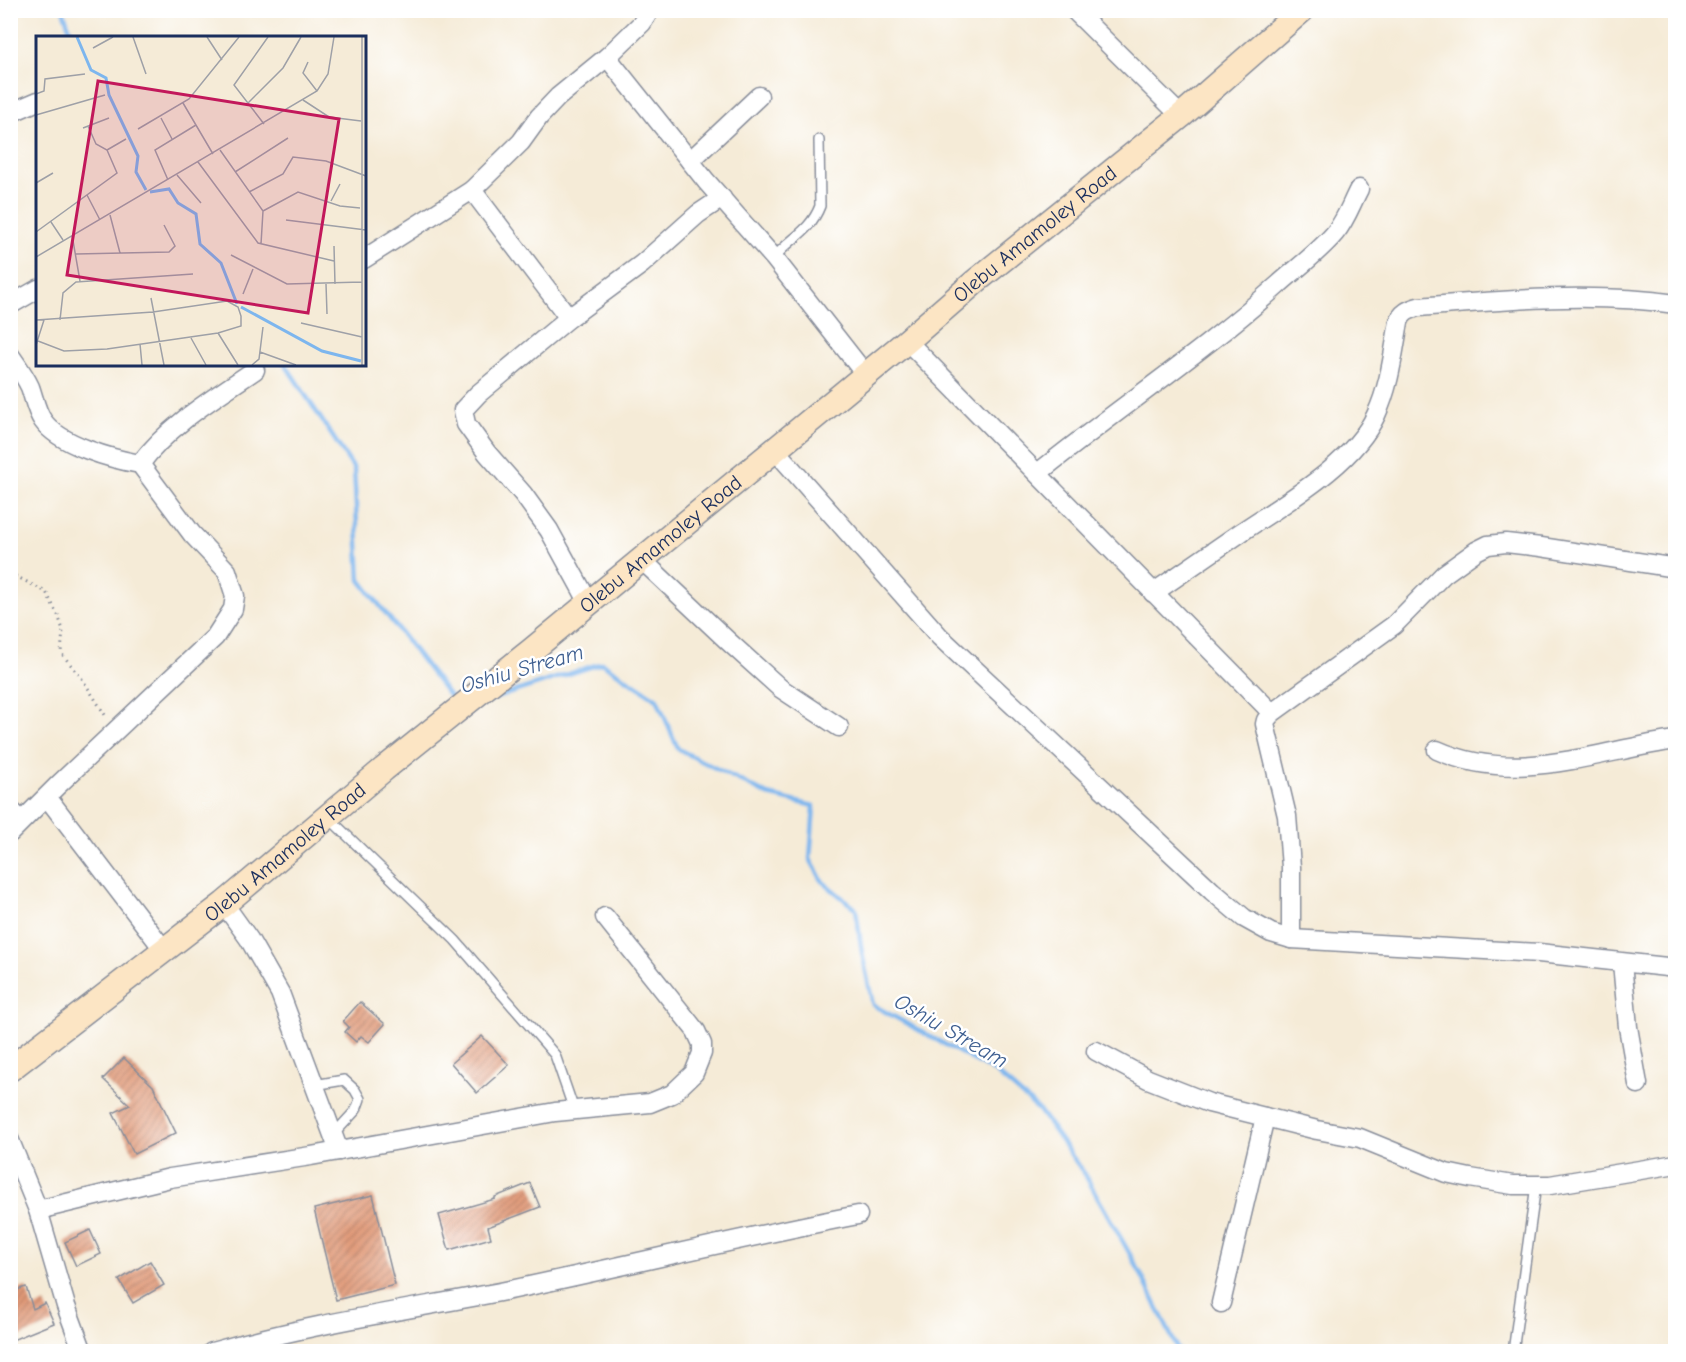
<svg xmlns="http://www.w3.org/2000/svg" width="1686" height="1362" viewBox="0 0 1686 1362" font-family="'Comic Neue',sans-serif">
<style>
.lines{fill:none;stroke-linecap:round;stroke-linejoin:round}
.stream{stroke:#7db6ee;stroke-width:4.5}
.building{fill:url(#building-hatch)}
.lane-casing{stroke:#888d9a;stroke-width:12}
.street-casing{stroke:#888d9a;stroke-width:21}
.secondary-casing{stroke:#888d9a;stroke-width:27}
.path{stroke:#888d9a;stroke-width:3;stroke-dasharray:1.5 4.5;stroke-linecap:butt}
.lane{stroke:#fff;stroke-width:9}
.street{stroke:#fff;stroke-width:18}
.secondary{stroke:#fce5c4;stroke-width:24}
.labels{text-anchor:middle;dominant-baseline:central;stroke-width:5;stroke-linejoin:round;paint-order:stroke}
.street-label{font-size:21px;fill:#1b2f5e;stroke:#fff}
.water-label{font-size:22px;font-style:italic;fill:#3d5e90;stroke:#fff}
.inset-river{fill:none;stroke:#7db6ee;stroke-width:3}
.inset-road{fill:none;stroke:#9ea0a7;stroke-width:1.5}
.view{fill:#c2185b;fill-opacity:0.15;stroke:#c2185b;stroke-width:3}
.inset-edge{fill:none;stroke:#1b2f5e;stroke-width:3}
</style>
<defs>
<pattern id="building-hatch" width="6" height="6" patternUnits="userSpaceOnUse" patternTransform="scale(1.5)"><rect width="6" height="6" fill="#e09977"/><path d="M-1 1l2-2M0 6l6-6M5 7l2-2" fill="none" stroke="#b57d65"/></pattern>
</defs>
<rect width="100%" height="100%" fill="#fff"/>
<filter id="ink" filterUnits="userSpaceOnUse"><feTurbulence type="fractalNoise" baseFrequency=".0167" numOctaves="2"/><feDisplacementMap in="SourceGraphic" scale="12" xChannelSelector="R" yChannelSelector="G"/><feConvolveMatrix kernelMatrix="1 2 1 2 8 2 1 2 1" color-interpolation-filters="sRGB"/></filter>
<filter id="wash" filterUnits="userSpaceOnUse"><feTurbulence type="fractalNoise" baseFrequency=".008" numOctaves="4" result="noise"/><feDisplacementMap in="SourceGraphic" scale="24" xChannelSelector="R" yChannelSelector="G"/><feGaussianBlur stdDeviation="1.35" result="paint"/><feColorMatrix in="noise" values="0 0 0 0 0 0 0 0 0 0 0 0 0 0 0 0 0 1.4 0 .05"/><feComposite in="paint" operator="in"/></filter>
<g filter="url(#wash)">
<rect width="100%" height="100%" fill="#f5ebd7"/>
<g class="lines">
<g class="stream">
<path d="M63 10 73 38"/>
<path d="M285 364 354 469 360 580 455 703"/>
<path d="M483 702 602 663 657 699 678 749 768 795 814 806 810 859 823 882 856 909 862 953 873 1005 995 1072 1039 1110 1084 1173 1140 1272 1179 1352"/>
</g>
</g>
<g id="blocks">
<g class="building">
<path d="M360 1002 385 1024 369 1042 361 1036 356 1042 345 1032 349 1027 343 1021Z"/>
<path d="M482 1036 509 1065 477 1093 451 1063Z"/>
<path d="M124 1058 153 1086 176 1133 134 1154 113 1113 130 1105 103 1079Z"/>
<path d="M530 1183 540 1207 488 1227 491 1238 449 1250 439 1215 495 1199V1197Z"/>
<path d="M373 1195 395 1285 336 1300 314 1209Z"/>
<path d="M90 1230 101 1254 76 1266 65 1242Z"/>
<path d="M150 1261 164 1285 133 1303 119 1280Z"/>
<path d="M26 1287 33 1309 45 1303 54 1323 10 1341V1292Z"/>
</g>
</g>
</g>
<g filter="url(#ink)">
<use href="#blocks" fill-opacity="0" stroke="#888d9a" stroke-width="1.5"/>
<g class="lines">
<g class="lane-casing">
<g id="lane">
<path d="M774 258C790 238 810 232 820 206L819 140"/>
<path d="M10 803 25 818"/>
<path d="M329 818 455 940 555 1055 574 1110"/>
<path d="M314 1085 344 1080 355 1090 360 1099 356 1110 334 1134"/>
<path d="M1513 1352 1536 1185"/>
</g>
</g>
<g class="street-casing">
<g id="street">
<path d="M1074 10 1181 116"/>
<path d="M607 57 706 181 774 258 865 374"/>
<path d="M10 113 38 101"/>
<path d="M690 161 759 96"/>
<path d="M472 190 569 318"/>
<path d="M364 259 472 190 521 142 539 117 558 97 607 57 642 23 650 10"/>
<path d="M10 305 38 289"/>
<path d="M907 341 1272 713"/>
<path d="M10 355C17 365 25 376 30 387 34 398 36 411 43 421 60 445 112 459 140 464L192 534 227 571 235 596 233 609 215 637 57 786 10 833"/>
<path d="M775 450 940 637 1212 891 1244 918 1271 933 1291 939 1539 953 1676 968"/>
<path d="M140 464C170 424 214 398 255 370"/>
<path d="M1038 473C1117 409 1202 353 1278 285 1297 268 1319 252 1335 233 1346 220 1351 204 1359 189"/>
<path d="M642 560 729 642 780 688 839 727"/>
<path d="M1153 593C1182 573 1211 553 1240 533 1284 503 1353 465 1376 415 1390 385 1393 354 1399 322 1402 312 1409 310 1418 307 1503 300 1591 292 1676 304"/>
<path d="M589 603 549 530 523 494 487 453 466 424 463 410 478 394 569 318 642 264 698 214 722 198"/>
<path d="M1437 750C1517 786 1595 751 1676 740"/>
<path d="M47 797 164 950"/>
<path d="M224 904 249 939 280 993 339 1151"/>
<path d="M1291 939V867L1287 816 1265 724 1266 720 1272 713 1394 625 1444 574 1476 551 1488 545 1506 543 1541 547 1676 568"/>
<path d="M1622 963 1628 1027 1638 1084"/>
<path d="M1096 1051 1148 1079 1209 1103 1317 1130 1360 1138 1446 1173 1470 1178 1513 1185H1550L1676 1164"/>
<path d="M10 1141 38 1210 66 1306 83 1352"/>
<path d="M38 1210 170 1178 311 1156 555 1112 650 1103 672 1094 694 1073 702 1053V1044L696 1031 605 917"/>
<path d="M1221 1303 1265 1117"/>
<path d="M212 1352C312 1323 414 1309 515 1289 630 1265 743 1237 858 1215"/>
</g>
</g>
<g class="secondary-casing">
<g id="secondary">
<path id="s1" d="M10 1069 224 904 384 769 532 650 907 341 976 281 1181 116 1302 10"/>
</g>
</g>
<path class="path" d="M10 573 46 592 58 615 63 630 61 653 81 677 107 718"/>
<use href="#lane" class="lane"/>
<use href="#street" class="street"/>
<use href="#secondary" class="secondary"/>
</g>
</g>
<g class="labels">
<g class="street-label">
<text stroke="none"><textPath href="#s1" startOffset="1322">Olebu Amamoley Road</textPath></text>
<text stroke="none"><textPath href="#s1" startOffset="836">Olebu Amamoley Road</textPath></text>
<text stroke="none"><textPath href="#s1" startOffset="350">Olebu Amamoley Road</textPath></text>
</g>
<g class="water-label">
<text transform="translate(522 669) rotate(-16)">Oshiu Stream</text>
<text transform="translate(951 1031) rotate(30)">Oshiu Stream</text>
</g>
</g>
<g transform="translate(36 36)">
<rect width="330" height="330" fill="#f5ebd7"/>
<path class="inset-river" d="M41 1 55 34 70 42 73 59 102 120 100 136 110 154M114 156 133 153 142 167 160 178 164 208 185 227 201 268M205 271 286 315 325 325"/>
<path class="inset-road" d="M97 1 110 38M171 1 186 24M326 1V329M57 12 77 1M272 26 267 37 281 55M0 58 8 55 9 43 49 38M267 64 293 81 325 85M147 67 177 118M212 67 247 32 265 1M0 79 69 59M125 82 136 103M228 88 198 49 232 1M47 92 73 82M102 93 153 63 203 1M71 114 90 103M184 114 227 175 225 208M162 126 222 207 298 225M199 136 252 102M141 139 165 167M132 144 119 114 160 89M0 147 17 137M213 156 247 138 257 121 290 125 330 140M51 159 64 184M295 165 304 148M227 175 262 156 304 170 324 172M74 179 84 217M250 184 330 194M15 186 27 204M0 196 81 137 71 114 60 108 52 90M36 199 44 245M298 210 299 248M40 218 133 216 139 210 128 189M195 219 251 248 326 246M0 221 281 55 292 38 298 1M290 248 291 278M207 258 217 233M115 262 128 329M0 284 117 276 191 265 202 271 205 280V290L182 297 71 313 28 315 2 305M24 284 27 257 40 246 157 238M265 287 326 301M182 297 202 329M155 302 170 329M104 308 106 329M0 309 8 284M224 316 260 329M216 329 223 323 227 291"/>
<path class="view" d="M62 45 303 83 272 277 31 239Z"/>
<rect width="330" height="330" class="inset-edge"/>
</g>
<rect width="1686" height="1362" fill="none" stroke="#fff" stroke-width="36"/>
</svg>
